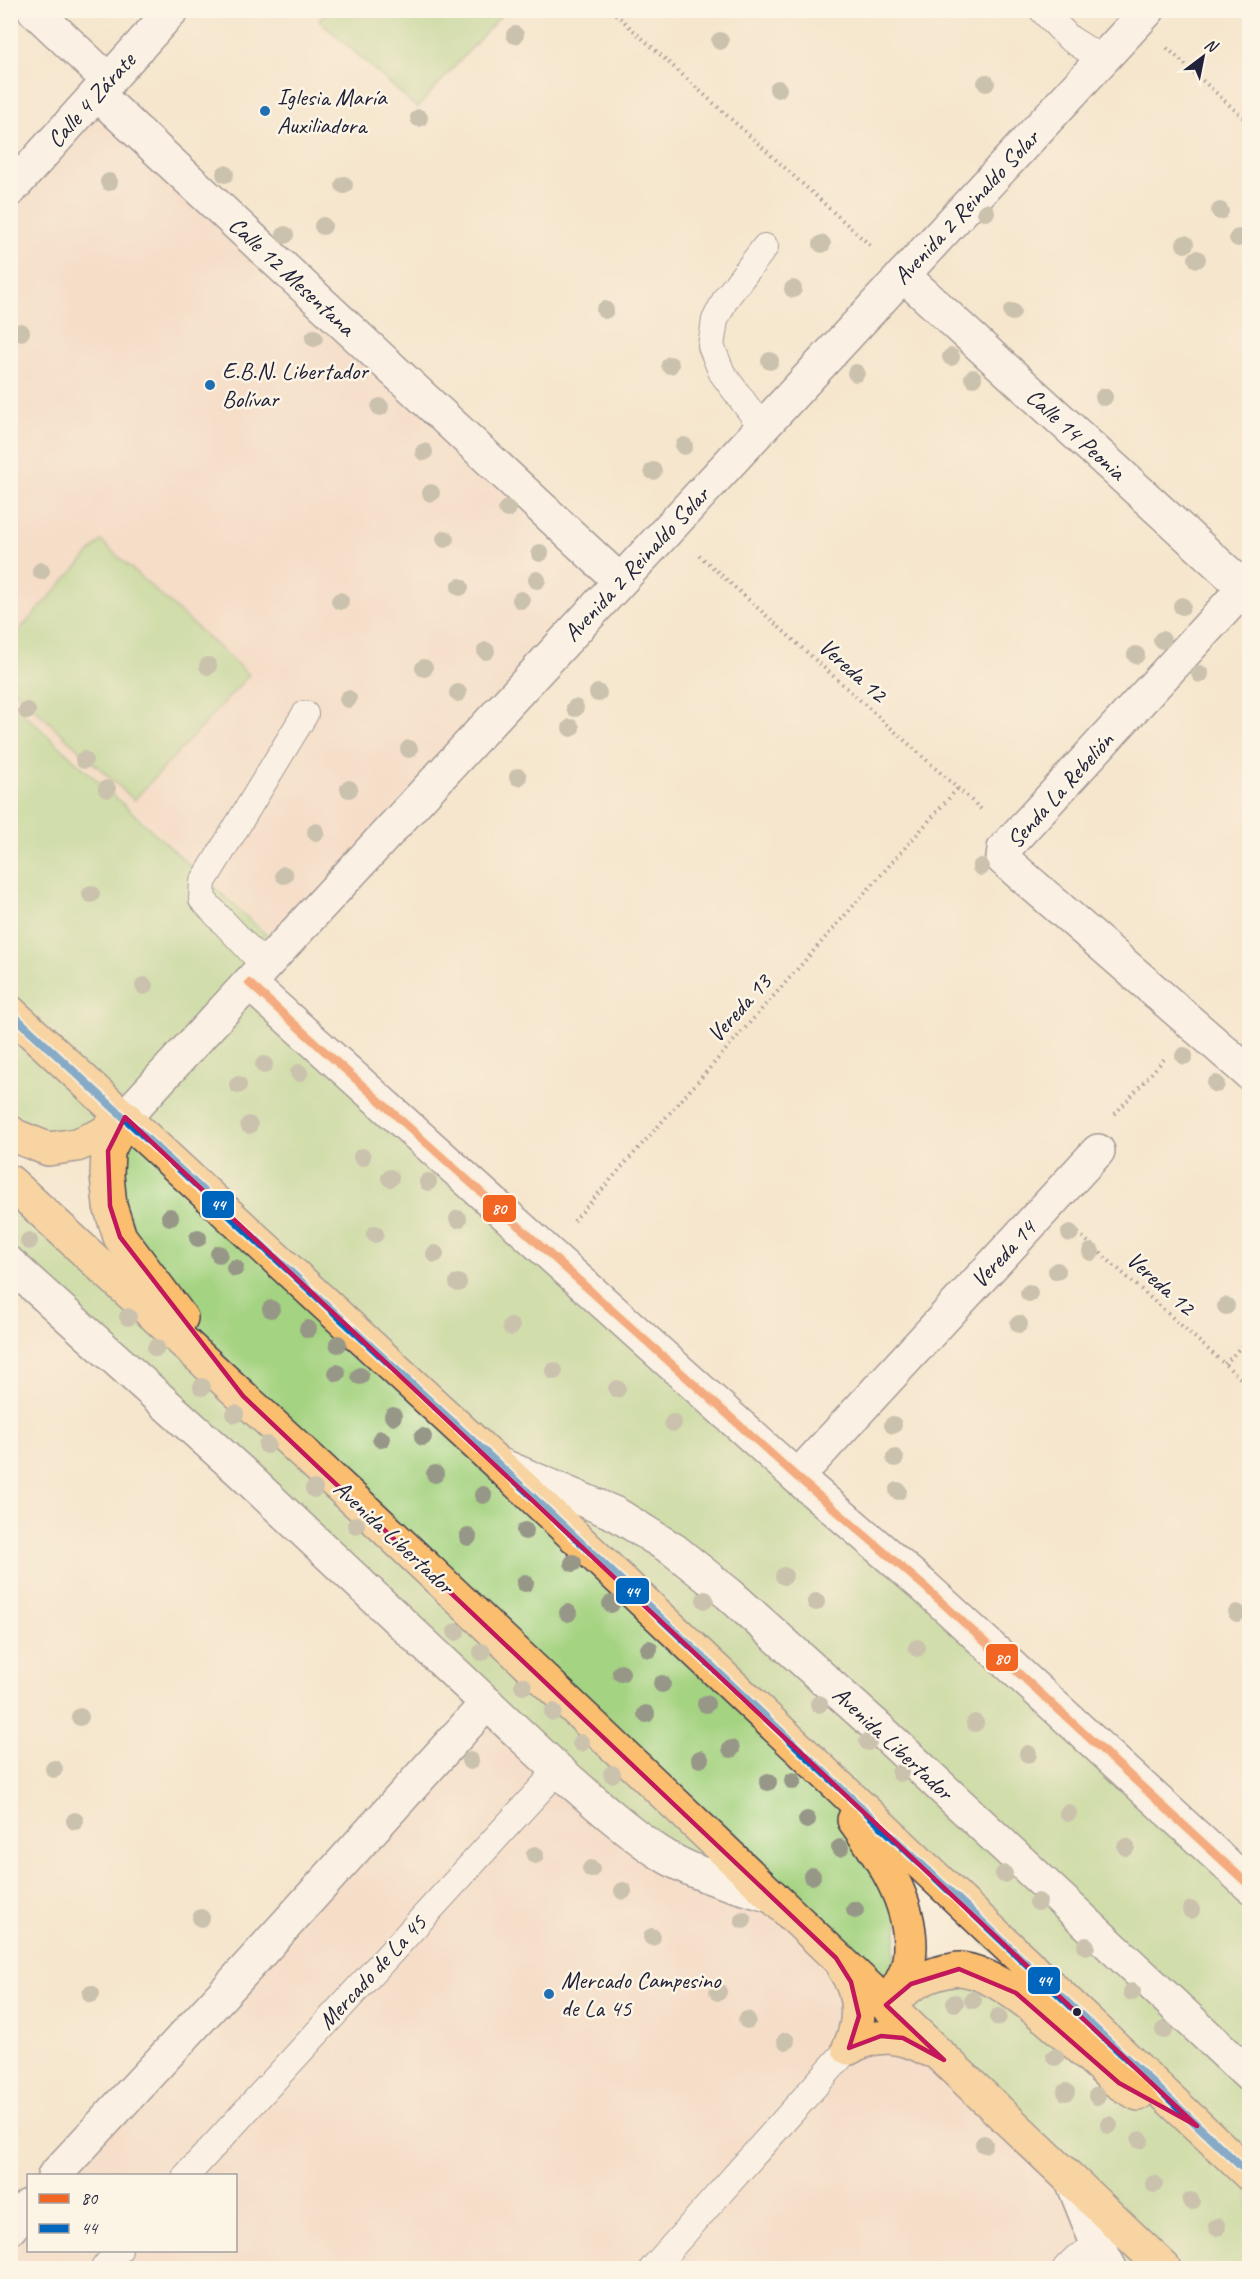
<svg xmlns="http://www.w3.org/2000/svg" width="1260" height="2279" viewBox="0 0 1260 2279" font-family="Caveat,sans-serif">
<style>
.built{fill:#f4d3c1}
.grass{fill:#a4d381;stroke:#637a5e;stroke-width:1.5;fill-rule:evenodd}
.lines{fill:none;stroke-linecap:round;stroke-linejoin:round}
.lane-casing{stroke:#423f51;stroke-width:28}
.street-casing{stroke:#423f51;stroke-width:36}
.primary-casing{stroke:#423f51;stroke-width:36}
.path{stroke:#423f51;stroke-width:4;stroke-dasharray:1.5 4.5;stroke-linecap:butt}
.lane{stroke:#fff;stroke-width:26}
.street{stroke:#fff;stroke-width:33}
.primary{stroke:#fabe6e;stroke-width:33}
.bus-1-casing{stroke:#fcf5e5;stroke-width:12}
.bus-2-casing{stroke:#fcf5e5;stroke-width:12}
.bus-1{stroke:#f26522;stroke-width:8}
.bus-2{stroke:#0065bd;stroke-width:8}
.tree{fill:#979788}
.marked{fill:none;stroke:#c2185b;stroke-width:4.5;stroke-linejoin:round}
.poi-dot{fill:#1f6fb2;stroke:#fcf5e5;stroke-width:2}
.bus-dot{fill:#22223b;stroke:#fcf5e5;stroke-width:2}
.labels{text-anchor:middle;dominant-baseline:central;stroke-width:5;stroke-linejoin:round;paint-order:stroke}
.poi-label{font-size:24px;fill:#22223b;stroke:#fcf5e5;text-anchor:start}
.street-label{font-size:24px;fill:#22223b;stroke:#fcf5e5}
.line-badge{stroke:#fcf5e5;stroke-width:2}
.badge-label{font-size:16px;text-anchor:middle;font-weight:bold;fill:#fff}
</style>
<rect width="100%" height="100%" fill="#fcf5e5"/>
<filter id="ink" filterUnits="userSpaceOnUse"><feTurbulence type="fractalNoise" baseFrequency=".0167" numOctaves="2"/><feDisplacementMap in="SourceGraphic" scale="12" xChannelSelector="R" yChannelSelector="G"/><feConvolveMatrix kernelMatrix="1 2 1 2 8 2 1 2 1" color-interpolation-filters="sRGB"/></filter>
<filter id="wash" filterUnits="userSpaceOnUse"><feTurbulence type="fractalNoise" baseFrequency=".008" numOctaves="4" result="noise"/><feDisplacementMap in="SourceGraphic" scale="24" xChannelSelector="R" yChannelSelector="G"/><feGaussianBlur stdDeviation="1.35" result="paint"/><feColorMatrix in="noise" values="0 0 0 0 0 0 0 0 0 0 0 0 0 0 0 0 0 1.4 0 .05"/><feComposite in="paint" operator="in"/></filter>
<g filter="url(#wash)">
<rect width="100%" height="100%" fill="#f6e6cd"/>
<g class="built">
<path d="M97 94 620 581 283 946 11 698V190Z"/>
<path d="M487 1703 772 1896 1073 2183 1110 2268H11V2228L28 2206V2250H236V2176L55 2175Z"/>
</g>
<g class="grass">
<path d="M328 11V10L505 11 417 108 319 20Z"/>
<path d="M101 541 249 675 134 800 11 687V639Z"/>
<path d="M10 701 280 947 125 1114 11 1009Z"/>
<path d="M249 985 1249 1890V2072L731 1591 500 1461 127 1117Z"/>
<path d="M11 1012 498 1464 616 1514 1249 2076V2268H1110L1073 2183 773 1896 659 1853 11 1264 10 1182 239 1393 151 1280 101 1135 11 1132ZM814 1763 1119 2083 959 1969 888 2002 902 1897Z"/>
</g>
</g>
<g filter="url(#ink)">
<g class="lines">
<g class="lane-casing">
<g id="lane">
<path d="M1042 10 1069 38 1102 59"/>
<path d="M762 427 722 373 711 346 715 320 726 298 765 247"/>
<path d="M265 966 202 899 203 882 305 714"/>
<path d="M186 2176 558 1770"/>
<path d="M104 2268 119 2250"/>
<path d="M653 2268 862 2033"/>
<path d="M1066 2268 1076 2258 1098 2246"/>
</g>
</g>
<g class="street-casing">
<g id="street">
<path d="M34 10 109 81"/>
<path d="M97 94 620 581"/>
<path d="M10 190 172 10"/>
<path d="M903 275 1250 593"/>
<path d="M1244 588 1004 849 1003 859 1250 1074"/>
<path d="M249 983 797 1477 925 1587 1250 1886"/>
<path d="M125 1117 1148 10"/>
<path d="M10 1264 240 1471 558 1770C590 1798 622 1827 657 1851 691 1874 734 1885 772 1896"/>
<path d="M501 1465 616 1514 674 1550 729 1594 875 1725 1250 2076"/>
<path d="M797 1477 1098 1151"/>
<path d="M54 2176 234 1982 487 1703"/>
<path d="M1073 2183 1098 2246 1110 2268"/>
<path d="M10 2228 28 2206"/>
</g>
</g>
<g class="primary-casing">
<g id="primary">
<path d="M10 1012 498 1464 1250 2175"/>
<path d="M125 1117 108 1151 107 1175 110 1206 120 1237 181 1318"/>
<path d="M10 1132 15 1136 48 1149 77 1145 101 1135 125 1117"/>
<path d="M10 1182 375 1519 1164 2268"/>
<path d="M854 1820C882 1859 910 1898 910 1947 910 1957 908 1969 903 1978 900 1985 895 1992 891 1998"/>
<path d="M843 1967C861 1993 862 2020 849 2048"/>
<path d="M886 2005C906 1988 920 1977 946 1971 950 1971 955 1969 959 1969 1007 1972 1082 2051 1119 2083L1138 2094"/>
<path d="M849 2048C877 2032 901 2035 929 2050"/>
</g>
</g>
<g class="path">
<path d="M611 10 873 248"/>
<path d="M1167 48 1250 124"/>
<path d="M699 555 983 811"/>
<path d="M1115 1114 1166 1057"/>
<path d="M574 1221 958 788"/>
<path d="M1078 1233 1250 1387"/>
<path d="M1225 1364 1250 1337"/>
</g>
<use href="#lane" class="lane"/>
<use href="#street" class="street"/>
<use href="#primary" class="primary"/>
<g class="bus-1-casing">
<path id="bus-1" d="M249 983 797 1477 925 1587 1250 1886"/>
</g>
<g class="bus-2-casing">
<path id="bus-2" d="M10 1012 498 1464 1250 2175"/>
</g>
<use href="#bus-1" class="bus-1"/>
<use href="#bus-2" class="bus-2"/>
</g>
<g class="tree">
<circle cx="515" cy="35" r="9"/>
<circle cx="720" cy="41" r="9"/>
<circle cx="986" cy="83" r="9"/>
<circle cx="778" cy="89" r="9"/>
<circle cx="419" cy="118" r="9"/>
<circle cx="225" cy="174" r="9"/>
<circle cx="109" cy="182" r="9"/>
<circle cx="344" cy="185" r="9"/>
<circle cx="1220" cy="211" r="9"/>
<circle cx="986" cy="212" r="9"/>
<circle cx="323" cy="226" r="9"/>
<circle cx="285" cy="235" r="9"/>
<circle cx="1238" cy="238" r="9"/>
<circle cx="822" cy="244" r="9"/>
<circle cx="1185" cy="244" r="9"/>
<circle cx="1197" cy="259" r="9"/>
<circle cx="793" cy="289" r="9"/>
<circle cx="605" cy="310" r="9"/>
<circle cx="1012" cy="312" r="9"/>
<circle cx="21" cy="332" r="9"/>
<circle cx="314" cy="338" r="9"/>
<circle cx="951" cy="357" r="9"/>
<circle cx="770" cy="361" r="9"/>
<circle cx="670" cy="365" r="9"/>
<circle cx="856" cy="373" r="9"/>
<circle cx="973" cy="378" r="9"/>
<circle cx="1104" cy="397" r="9"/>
<circle cx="380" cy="407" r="9"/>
<circle cx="684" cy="446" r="9"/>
<circle cx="424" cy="452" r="9"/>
<circle cx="653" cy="471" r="9"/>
<circle cx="431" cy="493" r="9"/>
<circle cx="507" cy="509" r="9"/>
<circle cx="445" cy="539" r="9"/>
<circle cx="540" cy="553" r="9"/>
<circle cx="41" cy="571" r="9"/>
<circle cx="537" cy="580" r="9"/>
<circle cx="460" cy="587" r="9"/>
<circle cx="521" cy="600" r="9"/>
<circle cx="340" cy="601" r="9"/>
<circle cx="1182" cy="606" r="9"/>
<circle cx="1162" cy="640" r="9"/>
<circle cx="486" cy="651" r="9"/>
<circle cx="1136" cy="655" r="9"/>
<circle cx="208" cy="666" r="9"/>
<circle cx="424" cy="668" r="9"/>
<circle cx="1200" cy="674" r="9"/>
<circle cx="458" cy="693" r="9"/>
<circle cx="598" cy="693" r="9"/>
<circle cx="348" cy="699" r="9"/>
<circle cx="575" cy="708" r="9"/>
<circle cx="27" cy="711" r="9"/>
<circle cx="571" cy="728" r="9"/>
<circle cx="409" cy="749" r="9"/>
<circle cx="84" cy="760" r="9"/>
<circle cx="518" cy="777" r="9"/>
<circle cx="107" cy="789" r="9"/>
<circle cx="349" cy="789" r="9"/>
<circle cx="316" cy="832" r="9"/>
<circle cx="981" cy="867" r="9"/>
<circle cx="284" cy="875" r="9"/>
<circle cx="91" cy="894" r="9"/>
<circle cx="144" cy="986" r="9"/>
<circle cx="1184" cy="1056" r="9"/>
<circle cx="264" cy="1065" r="9"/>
<circle cx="299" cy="1073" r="9"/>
<circle cx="1216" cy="1084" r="9"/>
<circle cx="238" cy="1085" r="9"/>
<circle cx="249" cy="1125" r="9"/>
<circle cx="362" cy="1157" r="9"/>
<circle cx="390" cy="1178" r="9"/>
<circle cx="428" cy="1182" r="9"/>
<circle cx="170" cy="1217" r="9"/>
<circle cx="458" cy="1219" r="9"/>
<circle cx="1070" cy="1233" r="9"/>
<circle cx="375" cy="1234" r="9"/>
<circle cx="198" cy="1238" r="9"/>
<circle cx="29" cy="1241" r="9"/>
<circle cx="1091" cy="1252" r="9"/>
<circle cx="219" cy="1254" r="9"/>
<circle cx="435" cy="1254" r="9"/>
<circle cx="235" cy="1268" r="9"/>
<circle cx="1057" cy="1271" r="9"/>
<circle cx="458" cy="1283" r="9"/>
<circle cx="1029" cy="1293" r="9"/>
<circle cx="1226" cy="1306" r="9"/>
<circle cx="271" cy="1309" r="9"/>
<circle cx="128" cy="1317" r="9"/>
<circle cx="1019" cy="1324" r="9"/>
<circle cx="511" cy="1327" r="9"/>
<circle cx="308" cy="1329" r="9"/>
<circle cx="338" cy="1344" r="9"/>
<circle cx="156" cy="1348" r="9"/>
<circle cx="554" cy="1371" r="9"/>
<circle cx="337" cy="1373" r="9"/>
<circle cx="360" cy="1376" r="9"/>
<circle cx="202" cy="1387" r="9"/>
<circle cx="617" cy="1389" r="9"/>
<circle cx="235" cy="1414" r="9"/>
<circle cx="393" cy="1416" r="9"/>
<circle cx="673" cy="1423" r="9"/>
<circle cx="893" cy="1425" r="9"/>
<circle cx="423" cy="1437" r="9"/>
<circle cx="381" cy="1439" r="9"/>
<circle cx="267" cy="1445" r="9"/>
<circle cx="895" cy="1458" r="9"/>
<circle cx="435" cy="1474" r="9"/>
<circle cx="314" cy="1489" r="9"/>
<circle cx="898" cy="1491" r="9"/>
<circle cx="483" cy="1495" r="9"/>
<circle cx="356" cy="1525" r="9"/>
<circle cx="525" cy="1531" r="9"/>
<circle cx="468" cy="1537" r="9"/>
<circle cx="573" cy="1563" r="9"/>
<circle cx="784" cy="1576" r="9"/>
<circle cx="525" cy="1583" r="9"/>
<circle cx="705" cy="1600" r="9"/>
<circle cx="816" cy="1602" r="9"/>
<circle cx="611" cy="1604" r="9"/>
<circle cx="568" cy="1613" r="9"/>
<circle cx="1237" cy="1613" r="9"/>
<circle cx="456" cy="1632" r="9"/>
<circle cx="917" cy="1648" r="9"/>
<circle cx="649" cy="1649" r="9"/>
<circle cx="482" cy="1652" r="9"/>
<circle cx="621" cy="1673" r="9"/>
<circle cx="662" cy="1684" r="9"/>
<circle cx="523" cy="1686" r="9"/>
<circle cx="706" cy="1704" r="9"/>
<circle cx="819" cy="1704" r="9"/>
<circle cx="553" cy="1712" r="9"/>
<circle cx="646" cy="1714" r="9"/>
<circle cx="80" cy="1717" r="9"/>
<circle cx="975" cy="1723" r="9"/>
<circle cx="868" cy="1742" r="9"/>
<circle cx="581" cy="1743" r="9"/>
<circle cx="731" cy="1749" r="9"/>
<circle cx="1028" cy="1754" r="9"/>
<circle cx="700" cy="1759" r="9"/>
<circle cx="470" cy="1761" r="9"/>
<circle cx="54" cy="1769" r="9"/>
<circle cx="900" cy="1773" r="9"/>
<circle cx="612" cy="1774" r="9"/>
<circle cx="793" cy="1781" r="9"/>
<circle cx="768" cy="1782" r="9"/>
<circle cx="1068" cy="1813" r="9"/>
<circle cx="807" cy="1820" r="9"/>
<circle cx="75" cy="1821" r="9"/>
<circle cx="1126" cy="1847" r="9"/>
<circle cx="840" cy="1848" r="9"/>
<circle cx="535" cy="1855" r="9"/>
<circle cx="591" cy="1869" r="9"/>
<circle cx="1004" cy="1874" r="9"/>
<circle cx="812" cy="1876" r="9"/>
<circle cx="623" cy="1891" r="9"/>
<circle cx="1038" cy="1902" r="9"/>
<circle cx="855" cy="1910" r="9"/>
<circle cx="1191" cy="1910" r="9"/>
<circle cx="201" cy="1918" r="9"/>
<circle cx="743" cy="1920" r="9"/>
<circle cx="652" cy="1937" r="9"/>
<circle cx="1086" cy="1946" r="9"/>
<circle cx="718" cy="1992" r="9"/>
<circle cx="1132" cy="1992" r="9"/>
<circle cx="91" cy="1994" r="9"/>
<circle cx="973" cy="2000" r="9"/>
<circle cx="955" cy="2003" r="9"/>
<circle cx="998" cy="2017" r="9"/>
<circle cx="747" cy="2020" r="9"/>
<circle cx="1164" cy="2030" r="9"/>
<circle cx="786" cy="2041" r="9"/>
<circle cx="1055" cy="2057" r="9"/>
<circle cx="1066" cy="2092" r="9"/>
<circle cx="1097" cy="2096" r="9"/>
<circle cx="1109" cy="2125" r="9"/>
<circle cx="1140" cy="2140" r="9"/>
<circle cx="984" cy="2144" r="9"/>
<circle cx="1154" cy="2184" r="9"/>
<circle cx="1191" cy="2201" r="9"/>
<circle cx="1217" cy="2227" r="9"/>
</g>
</g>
<path d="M0 0H1260V2279H0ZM125 1117 1197 2126 1119 2083 1016 1993 959 1969 911 1984 886 2005 944 2060 903 2038 881 2036 849 2048 859 2016 851 1982 836 1958 243 1396 120 1237 110 1206 108 1151Z" fill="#f6e6cd" fill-opacity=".55" fill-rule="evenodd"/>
<path class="marked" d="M125 1117 1197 2126 1119 2083 1016 1993 959 1969 911 1984 886 2005 944 2060 903 2038 881 2036 849 2048 859 2016 851 1982 836 1958 243 1396 120 1237 110 1206 108 1151Z"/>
<g class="poi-dot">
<circle cx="265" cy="111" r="6"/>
<circle cx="210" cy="385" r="6"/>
<circle cx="549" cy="1994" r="6"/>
</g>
<circle class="bus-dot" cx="1077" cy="2012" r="5"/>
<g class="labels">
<g class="poi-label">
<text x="277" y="97">Iglesia María<tspan x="277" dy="28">Auxiliadora</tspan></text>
<text x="222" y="371">E.B.N. Libertador<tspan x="222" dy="28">Bolívar</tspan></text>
<text x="561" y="1980">Mercado Campesino<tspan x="561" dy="28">de La 45</tspan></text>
</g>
<g class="street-label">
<text transform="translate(91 100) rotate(-48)">Calle 4 Zárate</text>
<text transform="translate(966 207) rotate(-47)">Avenida 2 Reinaldo Solar</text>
<text transform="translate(292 276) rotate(43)">Calle 12 Mesentana</text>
<text transform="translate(1076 434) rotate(42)">Calle 14 Peonia</text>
<text transform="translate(636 564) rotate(-47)">Avenida 2 Reinaldo Solar</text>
<text transform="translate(853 670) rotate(42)">Vereda 12</text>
<text transform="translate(1060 790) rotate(-48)">Senda La Rebelión</text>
<text transform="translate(739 1008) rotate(-48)">Vereda 13</text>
<text transform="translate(1003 1254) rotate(-47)">Vereda 14</text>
<text transform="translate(1161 1283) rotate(42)">Vereda 12</text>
<text transform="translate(394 1537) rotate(43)">Avenida Libertador</text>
<text transform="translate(893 1743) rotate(43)">Avenida Libertador</text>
<text transform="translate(372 1972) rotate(-47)">Mercado de La 45</text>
</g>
</g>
<g class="line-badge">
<rect x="201" y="1190" width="34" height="29" rx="6" fill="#0065bd"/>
<rect x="482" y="1194" width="35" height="29" rx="6" fill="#f26522"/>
<rect x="615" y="1577" width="35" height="28" rx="6" fill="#0065bd"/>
<rect x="985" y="1643" width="34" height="29" rx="6" fill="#f26522"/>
<rect x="1027" y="1966" width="34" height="29" rx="6" fill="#0065bd"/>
</g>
<g class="badge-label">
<text x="218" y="1210">44</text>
<text x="499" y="1214">80</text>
<text x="632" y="1597">44</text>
<text x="1002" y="1664">80</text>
<text x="1044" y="1986">44</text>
</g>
<rect width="1260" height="2279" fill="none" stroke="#fcf5e5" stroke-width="36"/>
<rect x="27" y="2174" width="210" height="78" fill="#fcf5e5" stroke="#a5a1a1" stroke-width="1.5"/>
<rect x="39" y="2194" width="30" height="9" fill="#f26522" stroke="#a5a1a1" stroke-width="1.5"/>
<text x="81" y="2204" font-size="18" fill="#22223b">80</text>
<rect x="39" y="2224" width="30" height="9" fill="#0065bd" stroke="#a5a1a1" stroke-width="1.5"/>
<text x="81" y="2234" font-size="18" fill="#22223b">44</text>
<g transform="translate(1203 57) rotate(32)" stroke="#fcf5e5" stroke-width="4.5" paint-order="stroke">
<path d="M0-4.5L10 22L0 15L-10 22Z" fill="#22223b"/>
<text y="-9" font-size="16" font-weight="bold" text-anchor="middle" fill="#22223b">N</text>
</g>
</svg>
